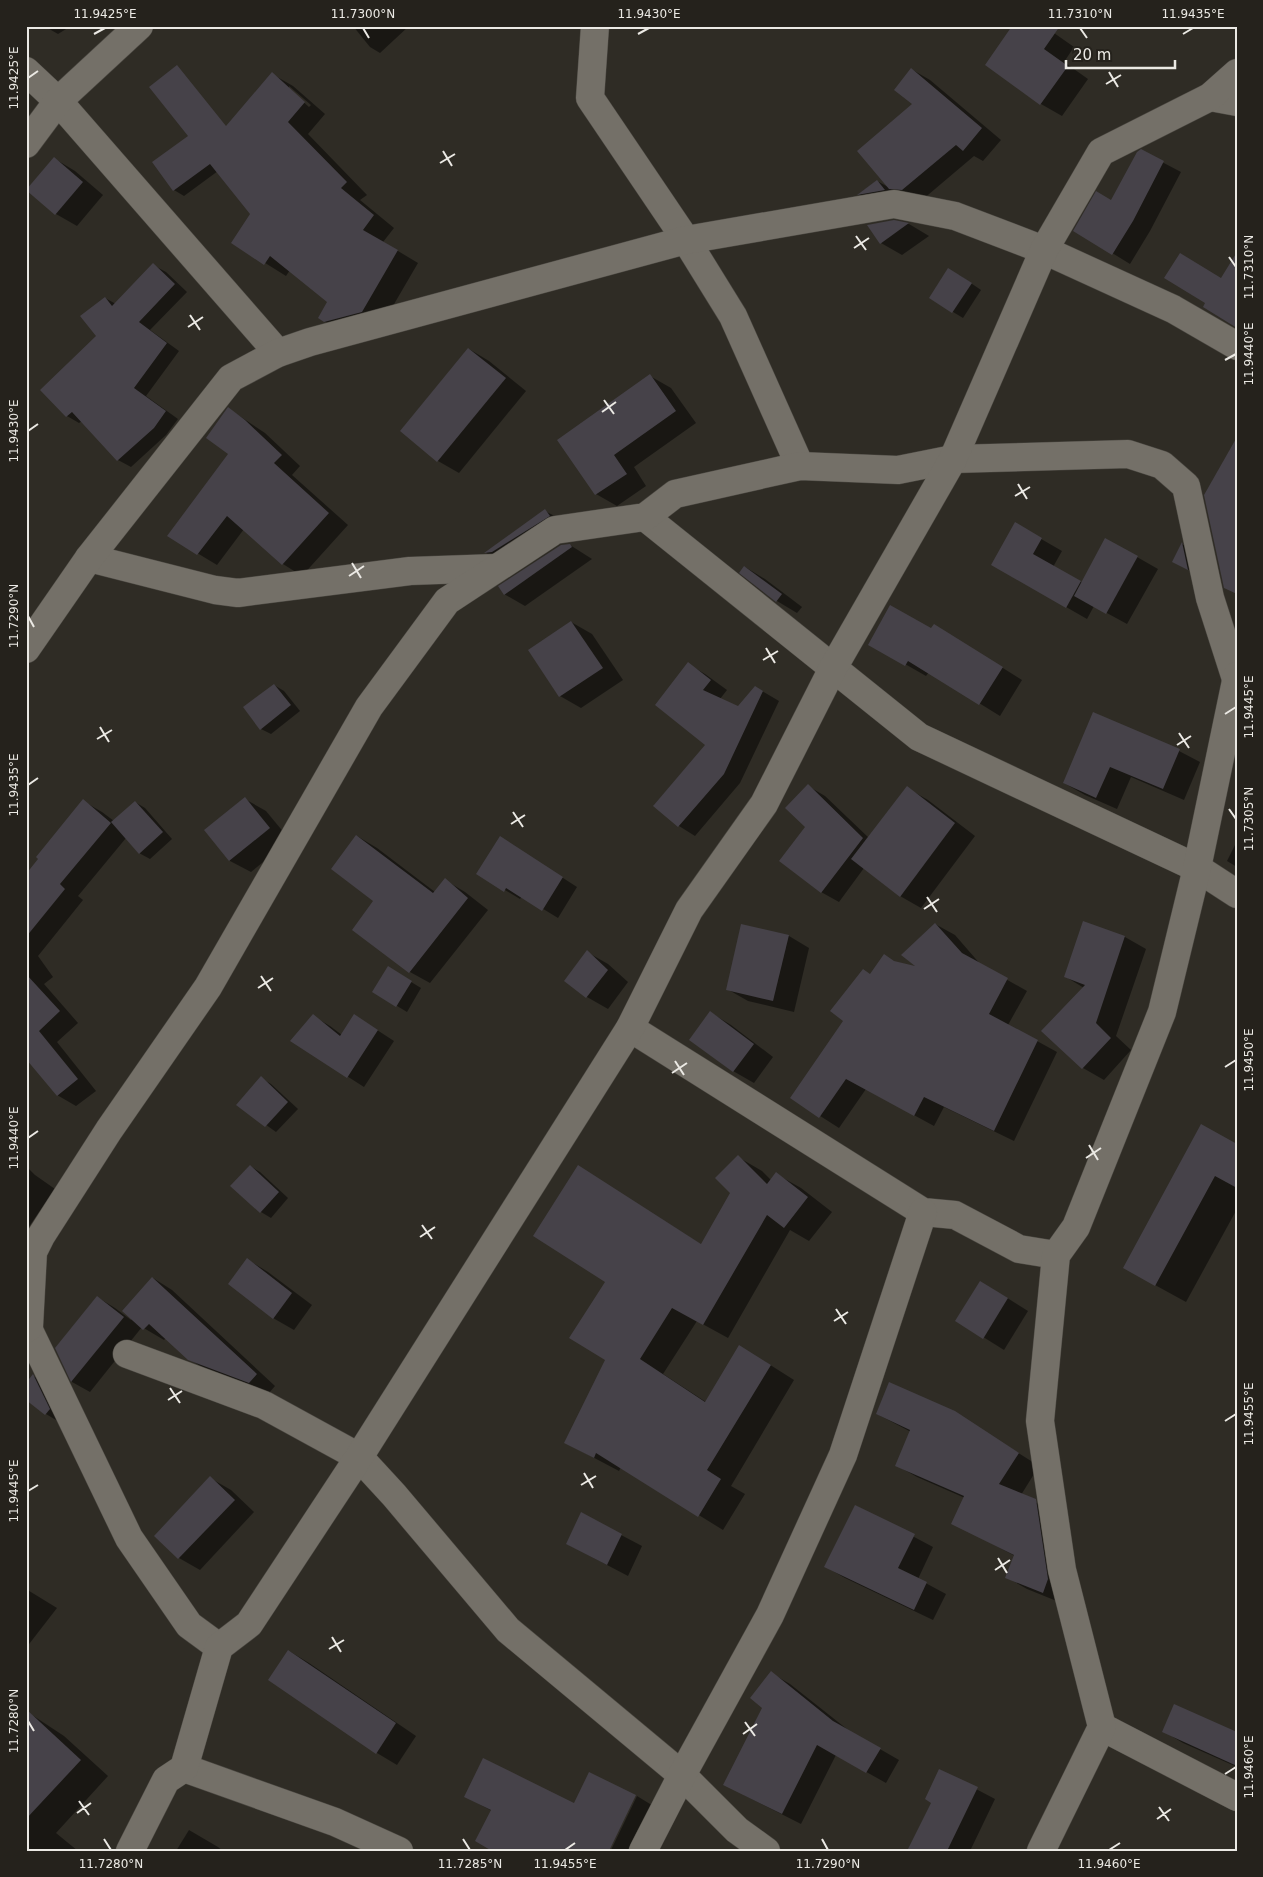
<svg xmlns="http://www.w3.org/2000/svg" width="1263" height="1877" viewBox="0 0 1263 1877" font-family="'DejaVu Sans',sans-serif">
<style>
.shadow{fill:#0007;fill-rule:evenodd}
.building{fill:#464249}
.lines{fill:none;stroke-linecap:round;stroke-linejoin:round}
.minor-casing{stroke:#4a4741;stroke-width:29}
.minor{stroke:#747068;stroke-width:28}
.ticks{fill:none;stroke:#ebe9e4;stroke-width:2}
.neatline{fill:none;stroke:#ebe9e4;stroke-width:2}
.ticks-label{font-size:12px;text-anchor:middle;fill:#ebe9e4}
</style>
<rect width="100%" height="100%" fill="#2f2c25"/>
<g class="shadow">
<path d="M44 26H71L58 34Z"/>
<path d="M353 26H409L380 53 370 47Z"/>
<path d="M1044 26 1074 47 1064 62 1088 79 1062 116 1041 104 987 64Z"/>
<path d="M911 69 930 80 1001 140 983 161 974 156 922 200 879 206 859 194 877 181 890 188 914 104Z"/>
<path d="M272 74 293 86 325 114 308 134 367 195 360 200 394 228 383 242 418 263 383 323 345 333 319 318 329 301 290 270 286 276 233 243 252 214 218 171 184 196 174 190 206 157ZM289 86 311 105 309 107 289 89Z"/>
<path d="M1141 151 1181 172 1150 231 1130 264 1075 230 1112 202Z"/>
<path d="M55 159 75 171 103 195 77 226 56 214 28 190Z"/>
<path d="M894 221 909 224 929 236 902 255 881 243 869 225Z"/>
<path d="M153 265 166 272 187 292 150 330 179 351 146 396 178 419 166 435 131 467 118 460 82 421 79 423 67 416 42 390 97 336 105 298 116 304Z"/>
<path d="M959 275 981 290 963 318 930 298Z"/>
<path d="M469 349 489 361 526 391 459 473 438 461 402 431Z"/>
<path d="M650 376 671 388 696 423 634 467 646 486 617 506 596 494Z"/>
<path d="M229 409 265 433 300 466 292 475 348 525 302 576 283 564 244 529 217 565 169 536 230 454Z"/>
<path d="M545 511 566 522 506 564 486 553Z"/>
<path d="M1015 524 1062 551 1053 567 1083 583 1137 557 1158 569 1127 624 1094 606 1087 619 993 565Z"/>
<path d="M1182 544 1202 555 1194 573 1174 561Z"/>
<path d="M570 545 592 559 525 606 504 594Z"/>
<path d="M745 567 765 579 802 607 797 613 777 601 741 572Z"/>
<path d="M571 622 592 634 623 680 581 708 560 696 530 650Z"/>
<path d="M932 630 955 638 1022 680 1000 716 929 672 926 676 870 644Z"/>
<path d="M688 664 705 674 727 690 720 699 738 708 755 687 779 701 740 783 695 836 679 826 654 805 707 744Z"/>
<path d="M274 685 284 691 300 711 271 734 261 729Z"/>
<path d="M1094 713 1179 751 1200 762 1184 800 1131 777 1117 809 1085 795 1064 783Z"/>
<path d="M808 786 825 796 869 838 907 788 928 800 975 836 921 908 900 896 864 868 839 902 821 892 806 827Z"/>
<path d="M245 799 266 811 290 840 251 872 230 861 206 831Z"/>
<path d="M83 801 102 812 114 821 135 802 145 808 172 839 150 859 139 853 126 838 78 896 83 900 38 956 53 977 44 984 78 1023 57 1042 96 1091 76 1106 57 1095 26 1057V876Z"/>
<path d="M357 836 377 848 435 892 445 880 465 892 488 910 430 983 410 972 375 901Z"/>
<path d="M1237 841V867L1227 861Z"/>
<path d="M515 847 577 887 558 918 522 896 520 899 505 890Z"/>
<path d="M1084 923 1125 937 1146 949 1116 1036 1131 1050 1104 1080 1083 1068 1043 1031 1084 988 1066 977Z"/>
<path d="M935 924 955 935 981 965 1027 991 1008 1025 1057 1052 1014 1141 944 1107 934 1126 866 1089 839 1128 792 1098 845 1021 871 975 897 963 920 968Z"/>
<path d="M742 925 789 936 809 948 794 1012 748 1001 727 989Z"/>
<path d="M587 952 608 964 628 982 608 1009 587 997 565 981Z"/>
<path d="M398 974 421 988 407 1012 374 992Z"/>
<path d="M711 1013 731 1025 773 1057 754 1083 733 1071Z"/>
<path d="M354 1015 394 1041 364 1087 292 1041 313 1016 330 1026 342 1035Z"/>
<path d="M261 1078 271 1084 298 1109 276 1132 238 1105Z"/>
<path d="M1201 1126 1237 1145V1209L1186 1302 1155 1285Z"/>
<path d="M738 1157 762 1171 771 1180 776 1174 801 1188 832 1212 809 1241 790 1230 728 1338 697 1321 663 1374 706 1402 764 1361 794 1380 731 1486 745 1494 723 1530 621 1467 619 1471 566 1443 607 1360 606 1282 579 1167 702 1245 731 1193Z"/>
<path d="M26 1166 35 1175 55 1189 26 1231Z"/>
<path d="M250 1166 260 1172 288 1198 271 1218 261 1212 232 1186Z"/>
<path d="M248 1260 268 1272 312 1305 294 1330 273 1318Z"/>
<path d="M153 1278 172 1290 275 1386 269 1393 209 1371 189 1359 166 1338 164 1340 142 1327 90 1392 72 1382 56 1348 97 1297 115 1308 131 1320Z"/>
<path d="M1001 1294 1028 1311 1004 1350 956 1320Z"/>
<path d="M33 1376 54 1388 66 1426 46 1414Z"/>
<path d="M954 1412 1039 1466 1021 1495 1056 1513 1064 1604 1027 1589 1006 1577 1015 1556 953 1523 965 1498 917 1477 896 1465 911 1432 877 1414Z"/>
<path d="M210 1478 231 1490 254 1512 200 1570 179 1558 156 1536Z"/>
<path d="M856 1506 933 1547 918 1579 946 1594 933 1620 845 1578 826 1567Z"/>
<path d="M581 1514 642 1546 628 1576 567 1544Z"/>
<path d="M26 1589 57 1608 26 1648Z"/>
<path d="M289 1651 309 1663 416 1736 397 1765 377 1753Z"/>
<path d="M771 1673 790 1684 852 1733 899 1760 886 1783 836 1755 801 1824 744 1795Z"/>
<path d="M26 1711 64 1736 108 1776 56 1833 78 1851H26Z"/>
<path d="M1163 1731 1237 1734V1767L1183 1743Z"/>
<path d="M940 1770 995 1799 970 1851H908L933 1802Z"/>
<path d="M637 1796 655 1807 633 1851H494L492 1811 466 1797 611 1850Z"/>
<path d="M189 1830 218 1847 223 1851H176Z"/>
</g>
<g class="building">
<path d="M1012 26H1060L1044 49 1068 66 1040 105 985 65Z"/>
<path d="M177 65 226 126 272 72 305 102 288 122 347 182 341 188 374 215 363 230 398 250 362 312 324 322 318 318 327 302 270 256 264 265 231 243 250 214 210 164 173 191 152 162 188 136 149 87Z"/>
<path d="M911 68 982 128 963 151 956 145 902 190 889 189 857 151 912 104 894 90Z"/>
<path d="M1141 149 1164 161 1133 221 1112 255 1073 231 1096 191 1111 200 1137 152Z"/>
<path d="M54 157 83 182 55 215 26 190Z"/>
<path d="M877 180 885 190 857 195Z"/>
<path d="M894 220 909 223 880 244 867 225Z"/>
<path d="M1237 252V328L1203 307 1205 303 1164 278 1180 253 1221 278Z"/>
<path d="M153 263 175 284 139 322 167 343 134 388 166 411 154 428 117 461 72 412 66 417 40 390 96 336 80 316 105 297 112 306Z"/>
<path d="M948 268 972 283 952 313 929 298Z"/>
<path d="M468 348 506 378 437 462 400 431Z"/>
<path d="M650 374 676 411 614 455 627 474 595 495 557 440Z"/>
<path d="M228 407 245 420 282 455 274 463 329 513 282 565 227 516 197 555 167 536 228 454 206 438Z"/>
<path d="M1237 437V594L1224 588 1204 495Z"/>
<path d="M545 509 550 516 492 552 484 553Z"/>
<path d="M1015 522 1042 538 1033 554 1081 581 1066 608 991 565Z"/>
<path d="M1105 538 1138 556 1106 614 1074 596Z"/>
<path d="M1182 542 1188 570 1172 562Z"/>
<path d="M570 544 572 547 504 595 498 586 561 545Z"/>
<path d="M744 566 782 594 776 602 739 573Z"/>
<path d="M890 605 931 628 934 624 1003 667 979 705 908 661 905 666 868 645Z"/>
<path d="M571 621 603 668 559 697 528 650Z"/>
<path d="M688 662 711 680 703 690 738 706 755 686 763 691 724 774 678 827 653 806 705 745 655 705Z"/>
<path d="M274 684 291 705 260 730 243 707Z"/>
<path d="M1093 712 1180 749 1163 789 1110 767 1096 798 1063 783Z"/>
<path d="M808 784 863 838 821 893 779 861 805 827 785 808Z"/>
<path d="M907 786 955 823 900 897 851 859Z"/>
<path d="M245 797 270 828 229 861 204 830Z"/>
<path d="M83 799 111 823 60 884 65 889 26 937V874L38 859 36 857Z"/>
<path d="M135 801 163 832 139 854 111 822Z"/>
<path d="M356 835 433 893 445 878 468 898 409 973 352 930 373 901 331 869Z"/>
<path d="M500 836 563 877 542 911 506 888 504 892 476 874Z"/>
<path d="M1083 921 1125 936 1096 1023 1111 1038 1082 1069 1041 1031 1085 985 1064 977Z"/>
<path d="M935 923 962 953 1008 978 989 1014 1038 1040 994 1131 924 1097 914 1116 846 1079 819 1118 790 1098 843 1021 830 1011 863 969 870 974 884 954 894 961 915 966 901 955Z"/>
<path d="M741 924 789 935 773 1001 726 990Z"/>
<path d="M587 950 608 970 586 998 564 981Z"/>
<path d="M388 966 412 981 396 1007 372 992Z"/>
<path d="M26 974 60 1011 39 1031 78 1079 57 1096 26 1059Z"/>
<path d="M710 1011 754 1044 733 1072 689 1040Z"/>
<path d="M313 1014 340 1036 354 1014 378 1030 347 1078 290 1041Z"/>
<path d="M261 1076 288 1102 265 1127 236 1105Z"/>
<path d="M1201 1124 1237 1144V1188L1215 1176 1155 1286 1123 1268Z"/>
<path d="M738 1155 767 1184 776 1172 808 1197 784 1228 767 1215 703 1325 672 1308 640 1359 705 1402 739 1345 771 1365 707 1470 721 1479 698 1517 596 1453 594 1458 564 1443 605 1360 569 1338 605 1282 533 1236 578 1165 701 1244 730 1193 715 1178Z"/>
<path d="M250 1165 279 1192 260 1213 230 1186Z"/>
<path d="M247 1258 292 1293 273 1319 228 1284Z"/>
<path d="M152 1277 257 1374 249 1383 188 1360 149 1324 143 1330 122 1311Z"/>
<path d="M980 1281 1008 1298 983 1339 955 1321Z"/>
<path d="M97 1296 124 1317 71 1382 55 1348Z"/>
<path d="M33 1374 50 1409 45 1415 26 1400V1383Z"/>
<path d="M889 1382 955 1411 1019 1453 999 1484 1036 1499 1048 1579 1043 1593 1005 1578 1014 1555 951 1524 964 1496 895 1466 910 1430 876 1414Z"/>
<path d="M210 1476 235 1500 178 1559 154 1536Z"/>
<path d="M855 1505 915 1534 898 1568 927 1582 914 1610 824 1567Z"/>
<path d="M581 1512 622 1534 607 1565 566 1544Z"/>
<path d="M288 1650 396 1723 376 1754 268 1680Z"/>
<path d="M771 1671 833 1721 881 1748 866 1773 817 1745 782 1814 723 1785 762 1708 750 1698Z"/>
<path d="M1174 1704 1237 1732V1766L1162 1732Z"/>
<path d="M26 1709 81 1760 26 1819Z"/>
<path d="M483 1758 574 1803 589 1772 636 1795 609 1851H492L475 1841 491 1810 464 1797Z"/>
<path d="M939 1769 978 1787 947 1851H907L931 1803 925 1799Z"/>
</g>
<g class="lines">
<g class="minor-casing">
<g id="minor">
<path d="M595 26 590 98 686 240 733 316 800 466"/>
<path d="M26 71 58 101 278 353"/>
<path d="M1210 97 1237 102"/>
<path d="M26 144 58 101 139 26"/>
<path d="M645 517 919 737 1197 868 1237 894"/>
<path d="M89 558 215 590 238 593 410 571 496 568"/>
<path d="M26 649 89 558 231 378 278 353 310 342 686 240 894 204 955 216 1044 250 1173 309 1237 346"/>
<path d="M630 1028 923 1212 955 1215 1019 1249 1056 1255"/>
<path d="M26 1324 129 1538 189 1625 219 1647"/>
<path d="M26 1329 29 1327 33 1252 41 1236 109 1130 208 987 369 707 447 601 555 530 645 517 675 494 800 466 898 470 953 459 1128 454 1162 465 1186 486 1210 598 1236 679"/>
<path d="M127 1354 264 1405 359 1457 394 1495 508 1630 682 1775 737 1830 766 1851"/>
<path d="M1102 1727 1237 1797"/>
<path d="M184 1768 335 1822 399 1851"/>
<path d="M130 1851 166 1780 184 1768 219 1647 249 1624 359 1457 630 1028 689 910 764 804 833 668 953 459 1044 250 1101 152 1210 97 1237 73"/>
<path d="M643 1851 682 1775 770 1615 843 1455 923 1212"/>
<path d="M1041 1851 1102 1727 1062 1570 1040 1421 1056 1255 1076 1227 1162 1012 1197 868 1237 676"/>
</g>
</g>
<use href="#minor" class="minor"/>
</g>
<path class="ticks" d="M363 28 369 38M1080 28 1087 38M94 34 105 28M638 34 649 28M1183 34 1193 28M1109 72 1118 87M28 78 38 71M1106 84 1121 75M443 151 452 166M440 163 455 154M856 236 866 250M854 248 869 238M1229 257 1236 267M190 315 200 330M188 327 203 317M1225 360 1236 354M604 400 614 414M602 412 616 402M28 431 38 424M1018 484 1027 499M1015 496 1030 487M352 563 361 578M349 576 364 566M28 616 34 627M766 648 775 663M763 660 778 651M1225 714 1236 707M100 727 109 742M1179 733 1189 748M97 739 112 730M1177 745 1191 736M28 785 38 778M1229 809 1236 819M513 812 523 827M511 824 525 815M927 897 937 912M924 909 939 899M261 976 271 991M258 988 273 978M675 1061 684 1075M1225 1067 1236 1060M672 1073 687 1063M28 1138 38 1131M1089 1145 1098 1160M1086 1158 1101 1148M422 1225 432 1239M420 1237 435 1227M836 1309 846 1324M834 1321 848 1312M170 1388 180 1403M168 1400 182 1391M1225 1421 1236 1414M584 1473 593 1488M581 1485 596 1476M28 1491 38 1485M998 1558 1007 1573M995 1570 1010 1560M332 1637 341 1652M329 1649 344 1640M28 1721 34 1731M745 1722 755 1736M743 1734 757 1724M1225 1774 1236 1767M79 1801 89 1815M1159 1807 1169 1821M77 1813 91 1803M1157 1819 1171 1809M104 1839 111 1850M463 1839 470 1850M822 1839 828 1850M565 1850 575 1843M1109 1850 1120 1843"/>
<rect width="1263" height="1877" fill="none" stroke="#25221c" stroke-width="55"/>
<path d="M1066 60v8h109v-8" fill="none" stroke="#ebe9e4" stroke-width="2.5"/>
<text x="1073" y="60" font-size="15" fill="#ebe9e4" stroke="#25221c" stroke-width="4" paint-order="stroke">20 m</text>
<rect x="28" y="28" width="1208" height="1822" class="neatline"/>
<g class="ticks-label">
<text x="105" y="18">11.9425°E</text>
<text x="363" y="18">11.7300°N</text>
<text x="649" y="18">11.9430°E</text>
<text x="1080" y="18">11.7310°N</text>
<text x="1193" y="18">11.9435°E</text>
<text transform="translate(14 78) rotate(-90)" y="4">11.9425°E</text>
<text transform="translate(1249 267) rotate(-90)" y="4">11.7310°N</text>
<text transform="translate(1249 354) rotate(-90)" y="4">11.9440°E</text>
<text transform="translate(14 431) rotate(-90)" y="4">11.9430°E</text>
<text transform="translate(14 616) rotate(-90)" y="4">11.7290°N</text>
<text transform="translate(1249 707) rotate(-90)" y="4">11.9445°E</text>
<text transform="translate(14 785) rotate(-90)" y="4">11.9435°E</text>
<text transform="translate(1249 819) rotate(-90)" y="4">11.7305°N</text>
<text transform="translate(1249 1060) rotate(-90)" y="4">11.9450°E</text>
<text transform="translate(14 1138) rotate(-90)" y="4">11.9440°E</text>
<text transform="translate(1249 1414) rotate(-90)" y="4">11.9455°E</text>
<text transform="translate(14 1491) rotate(-90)" y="4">11.9445°E</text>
<text transform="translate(14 1721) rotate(-90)" y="4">11.7280°N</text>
<text transform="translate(1249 1767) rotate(-90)" y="4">11.9460°E</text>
<text x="111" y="1868">11.7280°N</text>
<text x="470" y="1868">11.7285°N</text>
<text x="565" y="1868">11.9455°E</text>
<text x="828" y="1868">11.7290°N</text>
<text x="1109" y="1868">11.9460°E</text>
</g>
</svg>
